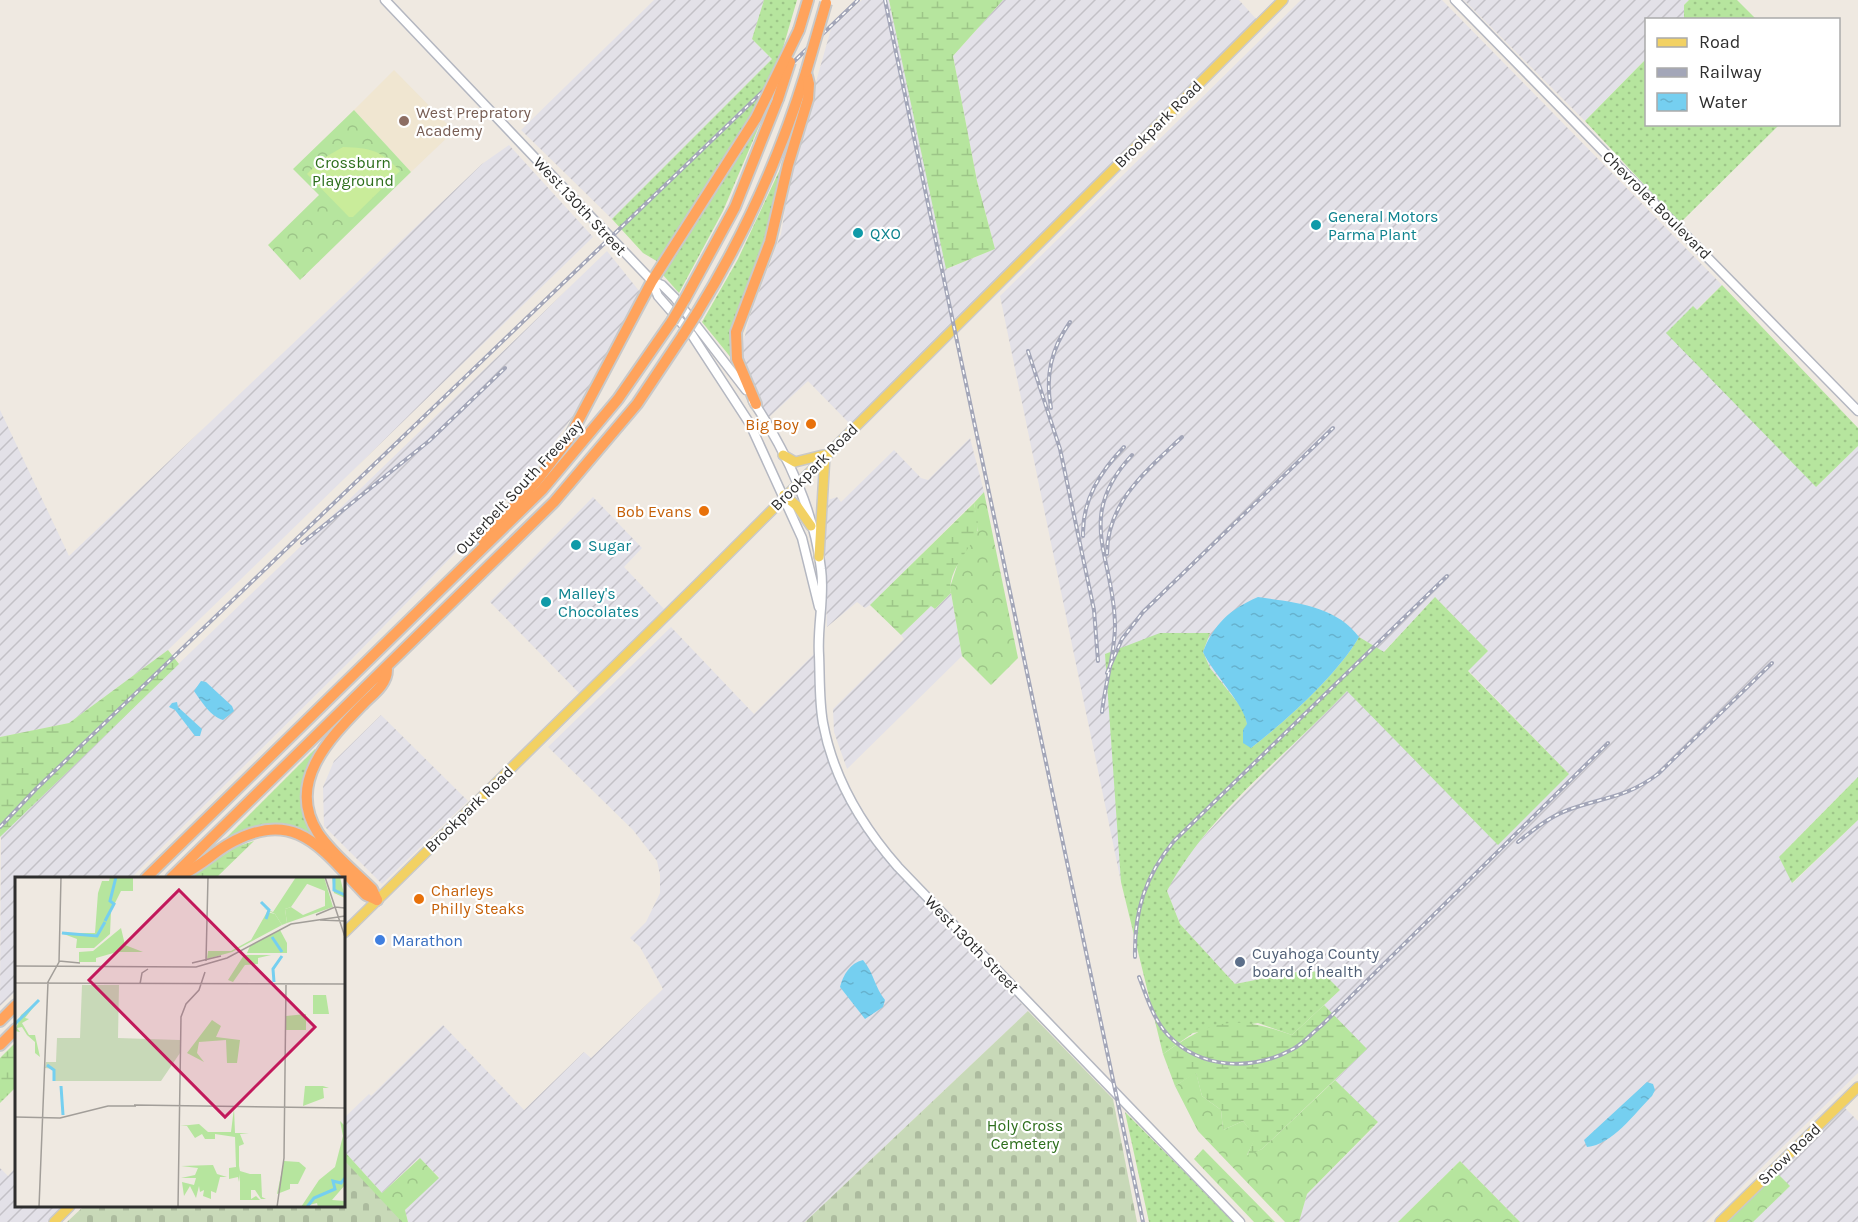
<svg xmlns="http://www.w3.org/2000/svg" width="1858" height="1222" viewBox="0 0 1858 1222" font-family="Karla,sans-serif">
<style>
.industrial{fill:url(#industrial-furrows);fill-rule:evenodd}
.education{fill:#f0e6d1}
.grass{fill:url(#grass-dots)}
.forest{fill:url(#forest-crowns)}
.wetland{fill:url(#wetland-marsh)}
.cemetery{fill:url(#cemetery-stones)}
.pitch{fill:#c9ec9a}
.water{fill:url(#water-ripples)}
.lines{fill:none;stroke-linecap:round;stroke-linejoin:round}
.secondary-casing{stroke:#b4b7c1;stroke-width:11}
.primary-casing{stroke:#c9c9c9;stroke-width:12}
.motorway-casing{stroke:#c9c9c9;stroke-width:14}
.secondary{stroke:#fff;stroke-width:8}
.primary{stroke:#f2d163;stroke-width:9}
.motorway{stroke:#ffa35c;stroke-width:10}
.rail-casing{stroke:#a3a6b8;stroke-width:4}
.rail{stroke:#fff;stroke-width:1.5;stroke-dasharray:4.5;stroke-linecap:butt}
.motorway-bridge-casing{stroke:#c9c9c9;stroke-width:14;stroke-linecap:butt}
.motorway-bridge{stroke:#ffa35c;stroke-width:10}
.education-dot{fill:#8d6e63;stroke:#fff;stroke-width:2}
.culture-dot{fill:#0f9aa8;stroke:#fff;stroke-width:2}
.food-dot{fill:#e8710a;stroke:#fff;stroke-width:2}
.shop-dot{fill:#3f7fe0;stroke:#fff;stroke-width:2}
.service-dot{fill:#5c6f8a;stroke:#fff;stroke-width:2}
.labels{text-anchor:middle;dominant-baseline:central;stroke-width:4.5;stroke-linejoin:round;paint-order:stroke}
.education-label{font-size:16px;fill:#785e54;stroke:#fff;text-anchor:start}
.street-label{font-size:16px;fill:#2e2e2e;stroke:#fff}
.park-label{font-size:16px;fill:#2c6e1b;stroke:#fff}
.culture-label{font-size:16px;fill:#0d838f;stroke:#fff;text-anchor:start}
.food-label{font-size:16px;fill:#c56008;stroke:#fff;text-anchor:end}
.shop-label{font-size:16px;fill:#366cbe;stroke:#fff;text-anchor:start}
.service-label{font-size:16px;fill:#4e5e75;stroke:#fff;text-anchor:start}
.inset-river{fill:none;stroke:#75cff0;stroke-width:3}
.inset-road{fill:none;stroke:#a29e99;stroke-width:1.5}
.view{fill:#c2185b;fill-opacity:0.15;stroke:#c2185b;stroke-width:3}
.inset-edge{fill:none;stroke:#2e2e2e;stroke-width:3}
</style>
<defs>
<pattern id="industrial-furrows" width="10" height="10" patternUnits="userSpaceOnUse" patternTransform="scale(1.5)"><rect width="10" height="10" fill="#e3e1e8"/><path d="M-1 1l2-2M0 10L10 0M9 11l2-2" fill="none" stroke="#c3c1c7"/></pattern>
<pattern id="grass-dots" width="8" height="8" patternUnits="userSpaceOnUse" patternTransform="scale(1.5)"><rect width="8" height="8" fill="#b6e59e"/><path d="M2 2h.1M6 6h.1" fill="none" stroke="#9dc588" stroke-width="1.8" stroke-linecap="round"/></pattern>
<pattern id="forest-crowns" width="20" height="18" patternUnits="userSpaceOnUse" patternTransform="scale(1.5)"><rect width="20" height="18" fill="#b6e59e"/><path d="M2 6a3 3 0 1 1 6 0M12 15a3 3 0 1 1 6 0" fill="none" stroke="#9dc588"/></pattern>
<pattern id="wetland-marsh" width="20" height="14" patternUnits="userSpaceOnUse" patternTransform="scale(1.5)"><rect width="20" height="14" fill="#b6e59e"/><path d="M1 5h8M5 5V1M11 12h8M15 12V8" fill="none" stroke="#9dc588"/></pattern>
<pattern id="cemetery-stones" width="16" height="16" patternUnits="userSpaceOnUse" patternTransform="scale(1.5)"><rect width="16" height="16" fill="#c8d9b8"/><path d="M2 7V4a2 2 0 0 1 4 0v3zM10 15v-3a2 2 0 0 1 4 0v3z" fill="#acbb9e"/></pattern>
<pattern id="water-ripples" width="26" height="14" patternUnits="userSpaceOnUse" patternTransform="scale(1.5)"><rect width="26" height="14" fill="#75cff0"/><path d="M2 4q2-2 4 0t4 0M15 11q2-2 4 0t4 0" fill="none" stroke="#66b2ce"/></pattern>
</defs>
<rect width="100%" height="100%" fill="#efe9e1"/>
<g class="industrial">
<path d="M654 0H764L752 39 772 59 612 219 521 130Z"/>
<path d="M862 0H889L947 269 995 249 977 181 953 56 1003 0H1239L1258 21 850 424 808 381 767 419 738 372 741 352 750 315 781 234 792 166 831 29Z"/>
<path d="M1301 0H1442L1722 285 1696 310 1693 307 1817 486 1858 446V777L1779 857 1793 883 1858 820V1073L1706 1222H1520L1460 1161 1398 1222H1299L1307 1194 1378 1123 1335 1080 1366 1049 1324 1005 1340 990 1307 970 1235 984 1180 924 1167 891 1183 859 1231 807 1330 708 1121 882 1000 296ZM1435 597 1488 651 1468 670 1569 774 1347 691Z"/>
<path d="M1464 0H1689L1684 5V19L1646 20V59L1585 121Z"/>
<path d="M509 145 593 237 168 650 69 723 0 737V410L69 556 482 164Z"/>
<path d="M607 251 640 292 573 416 532 474 348 663 131 878H16V991L0 1006 1 835Z"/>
<path d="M970 438 984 492 870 605 865 608 857 602 827 627 824 559 825 501 837 497 841 502 894 450 921 478 928 480Z"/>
<path d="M593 497 642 548 624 567 664 609 580 694 490 602Z"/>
<path d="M951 593 962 656 847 769 834 732 833 709 904 639 901 635 932 605 935 609Z"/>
<path d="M671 627 754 714 818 650 823 731 865 831 1028 1011 805 1222H408L405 1210 439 1177 419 1158 382 1193 344 1151V1118L369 1094 371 1096 443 1025 524 1110 584 1052 591 1058 663 989 640 947 630 938 646 922 660 893V875L657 861 633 830 548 747Z"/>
<path d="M381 715 468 801 382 884 324 826 323 787 334 761Z"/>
<path d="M1843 1106 1858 1121V1222H1726Z"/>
<path d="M16 1167V1206H63L47 1222H0V1168L8 1176Z"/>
</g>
<path class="education" d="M394 70 454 131 411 172 354 110Z"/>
<g class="grass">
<path d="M764 0H797L780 58 752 116 660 263 643 253 612 219 772 59 752 39Z"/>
<path d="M1689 0H1737L1756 19H1684V5Z"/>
<path d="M1646 59V124L1779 125 1680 223 1585 121Z"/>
<path d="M763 117 723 211 679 293 663 275 758 120Z"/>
<path d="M782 165 784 166 771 227 736 320V364L702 322 738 259Z"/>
<path d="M1722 285 1858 428V446L1816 487 1666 333 1693 306 1697 310Z"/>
<path d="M1435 597 1488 651 1468 671 1569 774 1498 845 1347 691C1286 756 1209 812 1167 891L1180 924 1235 984 1307 970 1323 973 1340 990 1292 1035 1258 1023 1193 1033 1163 1054 1121 882 1105 654 1160 633H1210L1203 652 1210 668 1245 712 1251 748C1285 722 1338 674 1359 637L1384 652Z"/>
<path d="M315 749 317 751 307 775 316 835 314 838 298 830 220 844Z"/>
<path d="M1858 777V820L1792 883 1779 857Z"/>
<path d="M1125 1112 1234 1222H1149Z"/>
</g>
<g class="forest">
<path d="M354 110 411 172 300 280 268 245 319 195 293 169Z"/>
<path d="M984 492 1018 658 991 685 962 656 950 587 958 563 978 530 974 503Z"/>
<path d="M1196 1072 1202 1096 1221 1110 1223 1130 1243 1121 1256 1137 1247 1155 1262 1149 1335 1080 1378 1122 1307 1194 1299 1222H1285L1198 1131 1175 1086Z"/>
<path d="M1203 1149 1275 1222H1254L1194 1159Z"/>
<path d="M344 1151 382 1193 420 1158 439 1178 405 1210 408 1222H390L344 1172Z"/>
<path d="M1460 1161 1520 1222H1398Z"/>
<path d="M1776 1172 1790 1186 1753 1222H1726Z"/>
</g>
<g class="wetland">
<path d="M889 0H1003L953 56 977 181 995 249 946 269Z"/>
<path d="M974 503C975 511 980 524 977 532 970 551 947 570 951 593L935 609 931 606 901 635 870 605Z"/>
<path d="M168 650 179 664 0 837V737L69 723Z"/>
<path d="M254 841 216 878H188L236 847Z"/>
<path d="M1324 1005 1367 1049 1262 1149 1247 1156 1255 1137 1243 1121 1223 1130 1221 1110 1202 1096 1196 1073 1175 1086 1163 1054C1214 1018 1234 1015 1292 1035Z"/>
<path d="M16 1042V1087L0 1103V1058Z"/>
</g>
<g class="cemetery">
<path d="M1028 1011 1113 1099 1137 1222H805Z"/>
<path d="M344 1160 402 1222H67L84 1206H344Z"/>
</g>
<path class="pitch" d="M343 147C371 148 380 150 400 171L353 217H349L307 174 322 159Z"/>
<g class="water">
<path d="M1258 597C1293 602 1337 606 1359 637 1338 674 1285 722 1251 748L1243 743V730L1247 724C1244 704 1214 675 1203 652 1214 624 1230 609 1258 597Z"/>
<path d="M201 681 206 682 232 706 234 711 223 720C211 717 201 701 194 691Z"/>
<path d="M177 702 178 707 202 729 200 736H195L175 710 169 707 172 703Z"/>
<path d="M863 960C874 973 875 988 885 1000L883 1007 865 1019 840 987C843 975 850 963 863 960Z"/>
<path d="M1647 1082 1653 1084 1655 1090 1652 1096C1635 1113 1612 1145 1587 1147L1584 1140Z"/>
</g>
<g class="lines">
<g class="secondary-casing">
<g id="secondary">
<path d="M385 0 652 281 662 285 675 298 746 390"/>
<path d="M1455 0 1858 411"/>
<path d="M652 281 658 296 692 335 750 424 802 538 819 607"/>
<path d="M753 401C785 450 814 510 821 569 825 597 817 626 819 655 820 677 819 701 823 723 833 777 862 826 898 867L1240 1222"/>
</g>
</g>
<g class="primary-casing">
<g id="primary">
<path d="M783 455 795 462 823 455"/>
<path d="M784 495 797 506 811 526"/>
<path d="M819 557 825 455"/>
<path d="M344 933 701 581 1283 0"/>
<path d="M54 1222 70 1206"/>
<path d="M1720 1222 1858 1087"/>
</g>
</g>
<g class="motorway-casing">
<g id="motorway">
<path d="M799 30 808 0"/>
<path d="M685 299 735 207 778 99"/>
<path d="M697 313C743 238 780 157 806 72"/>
<path d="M756 404 737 359 736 332 770 242 788 165 808 99 809 84 806 72"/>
<path d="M483 540 535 483 568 440 652 281 756 118"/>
<path d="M181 875C198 868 212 854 227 845 295 805 322 849 366 895L377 900"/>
<path d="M146 878 542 490 618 399 672 321"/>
<path d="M171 878 554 502 637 404 683 335"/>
<path d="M377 900 372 889C354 871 332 854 318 833 285 782 331 737 364 703 373 694 387 684 387 670"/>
<path d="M0 1021 16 1005"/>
<path d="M0 1045 16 1029"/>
</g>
</g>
<use href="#secondary" class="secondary"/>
<use href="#primary" class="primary"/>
<use href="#motorway" class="motorway"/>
<g class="rail-casing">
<g id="rail">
<path d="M885 0 1143 1222"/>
<path d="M1028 351 1060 449 1094 610 1098 661"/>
<path d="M1051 408C1045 376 1051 349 1070 322"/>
<path d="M1083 536C1082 500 1100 472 1124 447"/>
<path d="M302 543 429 441 505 368"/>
<path d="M1107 554C1107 502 1147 470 1182 437"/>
<path d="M1107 673 1122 639 1143 612 1333 428"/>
<path d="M1102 712C1105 684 1115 654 1115 625 1114 556 1074 518 1132 455"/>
<path d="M0 827 36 789 858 0"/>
<path d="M1518 842C1533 830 1549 817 1568 810 1603 797 1626 798 1658 774L1772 663"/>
<path d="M1135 957C1134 912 1145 876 1174 841L1447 576"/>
<path d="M1139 977C1147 997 1153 1019 1168 1035 1201 1070 1253 1071 1293 1049 1303 1044 1312 1033 1321 1026L1608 743"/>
</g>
</g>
<use href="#rail" class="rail"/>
<g class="motorway-bridge-casing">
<g id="motorway-bridge">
<path d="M806 72 826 3"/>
<path d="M778 99 790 62"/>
<path d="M756 118 799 30"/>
<path d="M672 321 685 299"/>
<path d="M683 335 697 313"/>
</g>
</g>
<use href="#motorway-bridge" class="motorway-bridge"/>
</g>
<circle class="education-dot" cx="404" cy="121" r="6"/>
<g class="culture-dot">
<circle cx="1316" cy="225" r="6"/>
<circle cx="858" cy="233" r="6"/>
<circle cx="576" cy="545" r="6"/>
<circle cx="546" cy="602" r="6"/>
</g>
<g class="food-dot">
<circle cx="811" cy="424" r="6"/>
<circle cx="704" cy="511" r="6"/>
<circle cx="419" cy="899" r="6"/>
</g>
<circle class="shop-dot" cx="380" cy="940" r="6"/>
<circle class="service-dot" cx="1240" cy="962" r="6"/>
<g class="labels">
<g class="education-label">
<text x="416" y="112">West Prepratory<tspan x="416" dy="18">Academy</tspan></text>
</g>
<g class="street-label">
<text transform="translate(1158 124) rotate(-45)">Brookpark Road</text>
<text transform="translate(1657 205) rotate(45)">Chevrolet Boulevard</text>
<text transform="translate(580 206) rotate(47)">West 130th Street</text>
<text transform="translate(814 467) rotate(-45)">Brookpark Road</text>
<text transform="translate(519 487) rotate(-47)">Outerbelt South Freeway</text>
<text transform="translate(469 809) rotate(-44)">Brookpark Road</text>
<text transform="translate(972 944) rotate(46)">West 130th Street</text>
<text transform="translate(1789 1154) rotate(-44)">Snow Road</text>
</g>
<g class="park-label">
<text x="353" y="162">Crossburn<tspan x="353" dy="18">Playground</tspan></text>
<text x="1025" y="1125">Holy Cross<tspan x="1025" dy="18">Cemetery</tspan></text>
</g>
<g class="culture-label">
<text x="1328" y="216">General Motors<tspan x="1328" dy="18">Parma Plant</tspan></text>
<text x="870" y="233">QXO</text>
<text x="588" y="545">Sugar</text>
<text x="558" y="593">Malley's<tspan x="558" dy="18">Chocolates</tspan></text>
</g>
<g class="food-label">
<text x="799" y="424">Big Boy</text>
<text x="692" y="511">Bob Evans</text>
<text x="431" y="890" text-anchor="start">Charleys<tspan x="431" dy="18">Philly Steaks</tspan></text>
</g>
<g class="shop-label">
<text x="392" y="940">Marathon</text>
</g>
<g class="service-label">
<text x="1252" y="953">Cuyahoga County<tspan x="1252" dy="18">board of health</tspan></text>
</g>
</g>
<g transform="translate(15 877)">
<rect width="330" height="330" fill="#efe9e1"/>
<path d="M293 0H309L318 30 272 46 270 32 276 30 288 38 310 29V14L290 6ZM252 35 260 37 267 48 217 75 192 82 193 74H216L236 63ZM298 118H311L314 137H298ZM291 137V153H271V139ZM197 143 206 149 201 160 225 163 222 186H212L211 163 184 165 182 176 189 185 172 176ZM225 297H246L247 320 251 322H246L240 313H236V322L241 319 245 323H225Z" fill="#b6e59e"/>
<path d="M281 0H293L292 7 276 30 270 32 272 46 267 48 260 37 248 31 258 35ZM317 0H325L330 21 319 16ZM24 123 10 141 14 142 7 146 14 158H20L25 180 20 176V165L12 158 7 150 2 151 5 155 0 154 6 138ZM290 209H308L314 211H308L309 221 288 229ZM219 231 220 256H234L225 257 229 267 224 269V289L225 294 235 297H225L224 305 223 300 214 302V291L221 290 220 260 200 257V262H190L187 257 180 261 172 249H165L184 247 193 255H216ZM325 244 330 249V308L317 323 330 324V330H303L302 326 286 330 304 303 320 290 328 259ZM269 284 284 285 291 291 283 307H275V312L262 317ZM198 288 202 297 212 300H205L201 316 196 314V322L188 319 189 313 185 315 184 309 181 321 175 309 169 319 167 305 179 308 181 301H166L180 298 183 291 166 289Z" fill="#b6e59e"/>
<path d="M95 0H118V14H106L96 34 95 57 79 71H61L62 62 46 56H80L83 16 87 4H94ZM106 51 110 68 128 75H102L81 81V85H64V75L78 74ZM265 53 272 66V76H232L235 69ZM229 78H256L243 81V87L230 88 218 105 213 103Z" fill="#b6e59e"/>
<path d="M67 108H104L103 161 165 163V176L146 204H39V192L30 191 31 185H41L42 161H65Z" fill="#c8d9b8"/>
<path class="inset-river" d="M319 0V13L330 18M246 25 254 33 251 42M90 44 99 27 95 24 101 0M47 56 82 59 90 45M257 60 267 75M259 105 258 92 267 79M0 147 24 123M32 188 39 193V204M46 209 48 238M292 330 299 321 320 312 318 304 326 306 330 301"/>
<path class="inset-road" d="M310 0 330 60M301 38 320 30 330 31M305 43 330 44M44 84 65 86M191 84 193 0M177 86 206 79M0 89 181 90 212 81 276 47 330 39M0 106 330 107M125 107 127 96 133 92M119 228 330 231M0 240 45 241 93 229H121M24 330 33 105 44 85 46 0M163 330 166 140 171 127 184 113 190 95M262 330 269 281 271 108"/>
<path class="view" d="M164 13 300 150 210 240 74 103Z"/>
<rect width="330" height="330" class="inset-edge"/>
</g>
<rect x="1645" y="18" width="195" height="108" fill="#ffffff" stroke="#ababab" stroke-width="1.5"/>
<rect x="1657" y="38" width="30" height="9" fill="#f2d163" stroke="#ababab" stroke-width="1.5"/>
<text x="1699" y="48" font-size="18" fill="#2e2e2e">Road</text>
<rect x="1657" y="68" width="30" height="9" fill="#a3a6b8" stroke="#ababab" stroke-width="1.5"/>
<text x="1699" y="78" font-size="18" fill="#2e2e2e">Railway</text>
<rect x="1657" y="93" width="30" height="18" fill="url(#water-ripples)" stroke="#ababab" stroke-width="1.5"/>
<text x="1699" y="108" font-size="18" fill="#2e2e2e">Water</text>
</svg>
